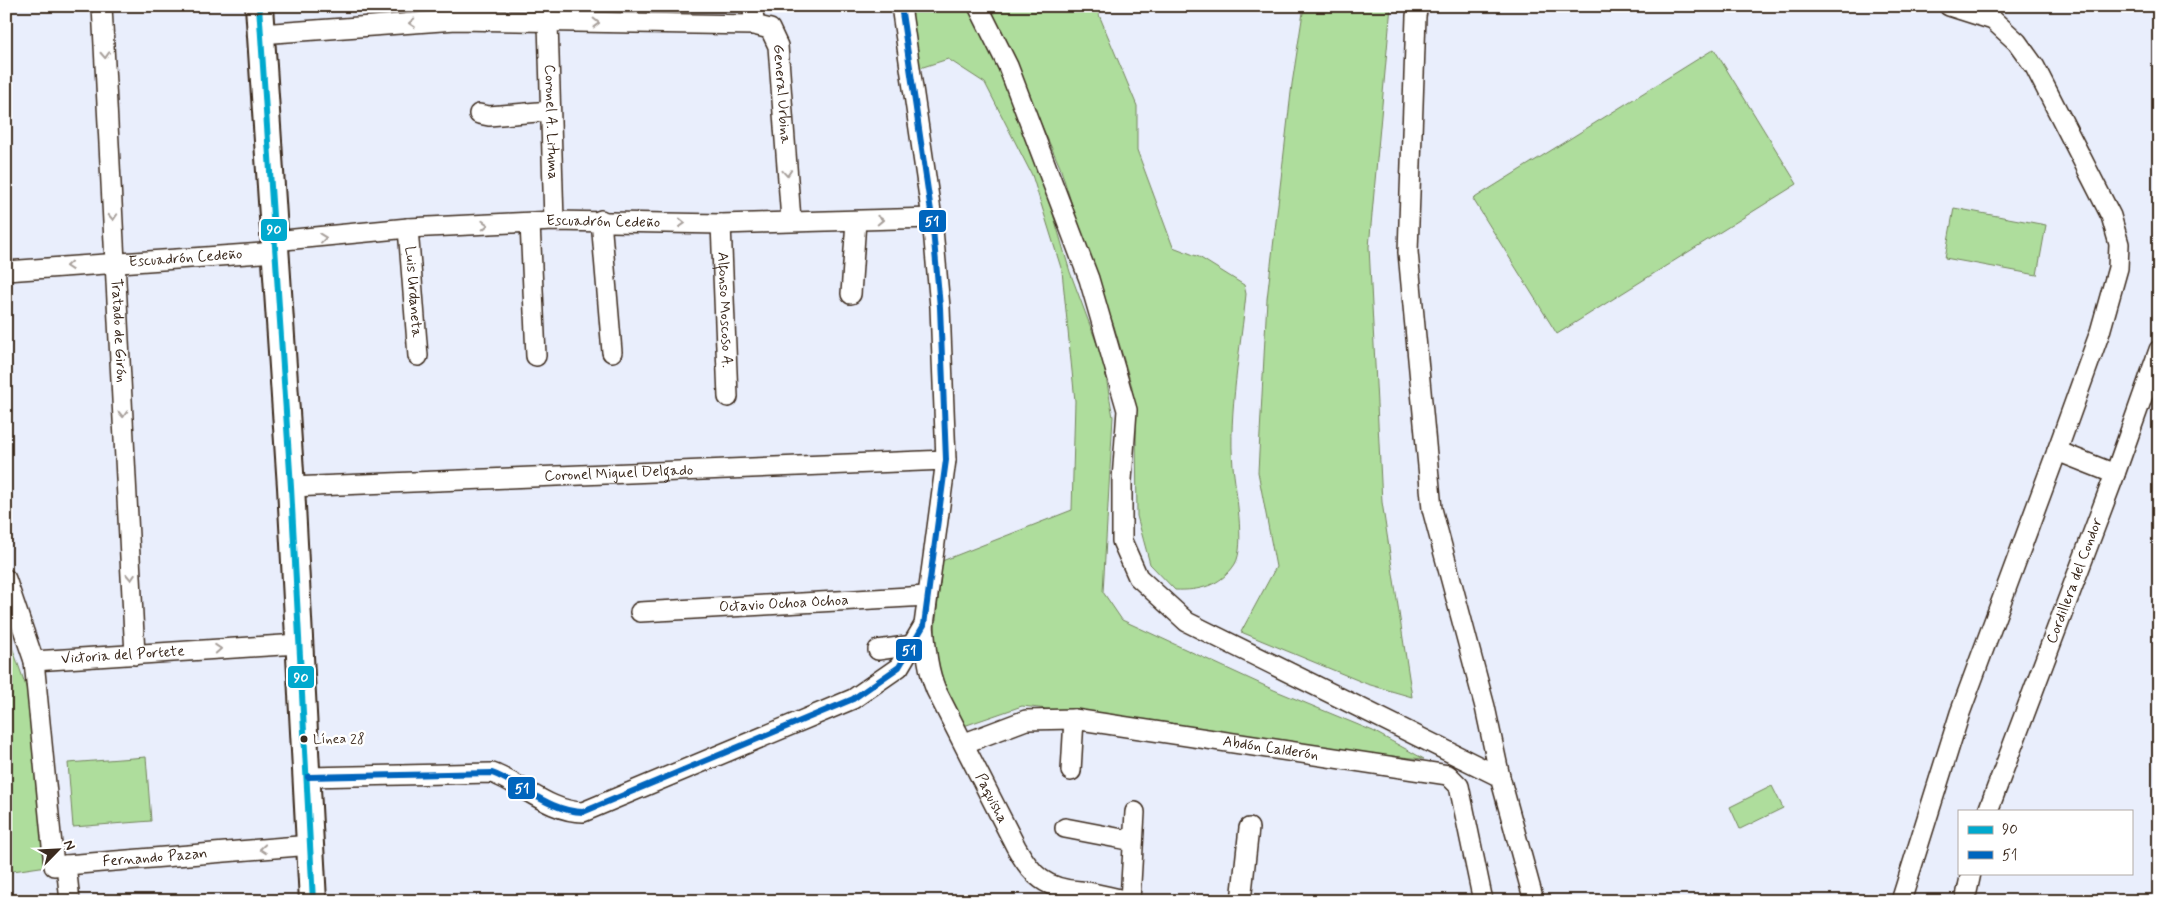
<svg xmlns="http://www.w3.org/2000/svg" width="2165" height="907" viewBox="0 0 2165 907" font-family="Mynerve,sans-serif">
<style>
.green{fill:#aedd9c;stroke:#74845d}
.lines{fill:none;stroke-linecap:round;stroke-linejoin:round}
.street-casing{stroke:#3b2a1e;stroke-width:22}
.secondary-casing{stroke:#3b2a1e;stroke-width:30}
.street{stroke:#fff;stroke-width:19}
.secondary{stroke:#fff;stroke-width:26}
.bus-1-casing{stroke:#fff;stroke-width:10}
.bus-2-casing{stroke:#fff;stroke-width:10}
.bus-1{stroke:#00a9ce;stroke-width:6}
.bus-2{stroke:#0065bd;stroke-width:6}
.oneway{stroke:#a79f9a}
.bus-dot{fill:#3b2a1e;stroke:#fff;stroke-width:2}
.labels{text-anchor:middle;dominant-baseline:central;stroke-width:5;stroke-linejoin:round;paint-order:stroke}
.bus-label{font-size:14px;fill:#3b2a1e;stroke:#fff;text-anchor:start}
.street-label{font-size:15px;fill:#3b2a1e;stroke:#fff}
.line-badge{stroke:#fff;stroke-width:2}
.badge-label{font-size:14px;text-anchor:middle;font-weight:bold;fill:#fff}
</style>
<rect width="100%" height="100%" fill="#e9eefc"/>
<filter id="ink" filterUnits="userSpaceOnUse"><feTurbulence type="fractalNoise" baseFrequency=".02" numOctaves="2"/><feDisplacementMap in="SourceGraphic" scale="10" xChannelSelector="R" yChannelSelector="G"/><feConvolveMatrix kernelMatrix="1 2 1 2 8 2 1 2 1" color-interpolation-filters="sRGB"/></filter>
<g filter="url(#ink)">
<g class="green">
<path d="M910 6H967L1014 100 1051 207 1070 272 1103 360 1113 417 1103 592 1122 620 1274 690 1373 731 1424 759 1289 747 1156 722 1022 706 961 727 945 695 934 640 942 561 1072 510 1075 401 1062 271 1032 175 985 83 948 59 920 68Z"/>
<path d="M989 6H1092L1097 10 1137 106V150L1173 247 1199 257 1244 285 1246 294C1241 346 1228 415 1233 466 1235 488 1246 546 1235 564 1221 586 1199 591 1175 590L1150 564 1137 516 1136 430 1132 387 1114 326 1095 277 1060 167Z"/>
<path d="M1304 6H1391L1369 247 1382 502 1412 697 1367 684 1241 632 1276 567 1258 472 1267 299 1292 84Z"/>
<path d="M1714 49 1797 184 1557 334 1473 199Z"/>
<path d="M1954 208 2046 225 2037 275 1945 258Z"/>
<path d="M6 630 29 695 47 866 6 872Z"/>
<path d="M146 757 151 821 73 827 68 763Z"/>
<path d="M1772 786 1783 808 1740 829 1730 807Z"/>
</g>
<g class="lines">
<g class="street-casing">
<g id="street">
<path id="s1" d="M102 6 135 655"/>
<path d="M753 6 754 25"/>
<path d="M978 6 1008 66 1089 279 1127 410 1122 480V541L1138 577 1187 622 1500 777 1534 901"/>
<path d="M1418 6 1416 16 1408 252 1432 509 1485 707 1500 777"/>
<path d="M1949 6 1993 20 2017 42 2035 67 2111 216 2119 244 2118 268 2100 332 2057 451"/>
<path id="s2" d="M548 23 554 221"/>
<path id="s3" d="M260 34 456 20 754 25 770 29 778 46 791 220"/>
<path d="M479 114 489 116 550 111"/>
<path d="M601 220 612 352"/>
<path d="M530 223 536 356"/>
<path id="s4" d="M721 224 728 397"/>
<path id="s5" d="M408 228 418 356"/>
<path id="s6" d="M274 241 408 228 554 221 721 224 932 218"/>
<path id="s7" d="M6 271 275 252"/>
<path d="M851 294 856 221"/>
<path id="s8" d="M291 487 946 460"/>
<path id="s9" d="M6 579 34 661 54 866 311 845"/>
<path id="s10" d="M640 612 927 596"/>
<path id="s11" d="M924 625C926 647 927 668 936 690L1016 847C1032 876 1046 889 1080 891 1096 893 1113 898 1130 901"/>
<path d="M878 650 913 645"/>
<path id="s12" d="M34 661 298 644"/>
<path id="s13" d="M965 743 1026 720 1074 719 1448 775 1459 786 1483 901"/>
<path d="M1071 771 1074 719"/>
<path d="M308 777 492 773C522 784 550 812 583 812L853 699 899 667 924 625 946 460 940 307 932 218 901 6"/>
<path id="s14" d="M1988 811 2115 474 2159 350"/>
<path d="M1065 828 1133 841"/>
<path d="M66 865 70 901"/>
<path d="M1130 901 1135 812"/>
<path d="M1241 901 1249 828"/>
<path d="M1901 901 1960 713 2057 451 2115 474"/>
<path d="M1965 901 1971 873"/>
</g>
</g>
<g class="secondary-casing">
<path id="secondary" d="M259 6 291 487 313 901"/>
</g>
<use href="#street" class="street"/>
<use href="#secondary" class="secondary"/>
<g class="bus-1-casing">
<path id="bus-1" d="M259 6 291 487 313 901"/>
</g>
<g class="bus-2-casing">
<path id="bus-2" d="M308 777 492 773C522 784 550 812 583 812L853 699 899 667 924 625 946 460 940 307 932 218 901 6"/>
</g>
<use href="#bus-1" class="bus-1"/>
<use href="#bus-2" class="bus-2"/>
</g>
<defs><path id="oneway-chevron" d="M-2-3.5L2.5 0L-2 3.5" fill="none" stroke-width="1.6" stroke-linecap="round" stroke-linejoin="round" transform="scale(1.25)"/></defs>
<g class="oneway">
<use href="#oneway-chevron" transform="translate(412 23) rotate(176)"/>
<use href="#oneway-chevron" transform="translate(596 23) rotate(1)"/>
<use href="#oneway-chevron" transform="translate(105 55) rotate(87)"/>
<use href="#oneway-chevron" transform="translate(787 173) rotate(86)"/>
<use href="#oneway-chevron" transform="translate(113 217) rotate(87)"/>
<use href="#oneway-chevron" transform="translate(880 220) rotate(-2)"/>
<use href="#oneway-chevron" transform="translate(682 223) rotate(2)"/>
<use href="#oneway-chevron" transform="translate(485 225) rotate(-2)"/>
<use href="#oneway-chevron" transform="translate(323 238) rotate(-7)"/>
<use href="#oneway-chevron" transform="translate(69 266) rotate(175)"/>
<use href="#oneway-chevron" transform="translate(123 414) rotate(87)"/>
<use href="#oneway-chevron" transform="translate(131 577) rotate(87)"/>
<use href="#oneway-chevron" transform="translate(218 649) rotate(-4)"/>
<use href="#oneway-chevron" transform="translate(263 849) rotate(175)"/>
</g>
</g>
<circle class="bus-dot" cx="304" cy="739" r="4.5"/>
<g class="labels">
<g class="bus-label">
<text x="313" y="739">Línea 28</text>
</g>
<g class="street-label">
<text stroke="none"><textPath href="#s3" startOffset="578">General Urbina</textPath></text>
<text stroke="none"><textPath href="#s2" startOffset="99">Coronel A. Lituma</textPath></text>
<text stroke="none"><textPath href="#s6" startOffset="330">Escuadrón Cedeño</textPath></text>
<text stroke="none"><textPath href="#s7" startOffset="180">Escuadrón Cedeño</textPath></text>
<text stroke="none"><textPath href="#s5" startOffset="64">Luis Urdaneta</textPath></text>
<text stroke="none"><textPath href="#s4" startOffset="86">Alfonso Moscoso A.</textPath></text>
<text stroke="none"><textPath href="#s1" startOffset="325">Tratado de Girón</textPath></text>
<text stroke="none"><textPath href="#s8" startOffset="328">Coronel Miguel Delgado</textPath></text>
<text stroke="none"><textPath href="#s14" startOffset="246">Cordillera del Condor</textPath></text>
<text stroke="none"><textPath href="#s10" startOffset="144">Octavio Ochoa Ochoa</textPath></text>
<text stroke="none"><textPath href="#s12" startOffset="89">Victoria del Portete</textPath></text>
<text stroke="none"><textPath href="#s13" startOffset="312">Abdón Calderón</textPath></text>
<text stroke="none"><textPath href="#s11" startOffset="188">Paquisha</textPath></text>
<text stroke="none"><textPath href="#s9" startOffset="394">Fernando Pazan</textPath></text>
</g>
</g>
<g class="line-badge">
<rect x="918" y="209" width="29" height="24" rx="5" fill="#0065bd"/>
<rect x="260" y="218" width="28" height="24" rx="5" fill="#00a9ce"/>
<rect x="895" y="638" width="28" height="24" rx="5" fill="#0065bd"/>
<rect x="287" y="665" width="28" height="24" rx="5" fill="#00a9ce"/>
<rect x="507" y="776" width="29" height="24" rx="5" fill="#0065bd"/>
</g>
<g class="badge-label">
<text x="932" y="226">51</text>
<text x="274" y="234">90</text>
<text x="909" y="655">51</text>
<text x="301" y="682">90</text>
<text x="522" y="793">51</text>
</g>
<rect width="2165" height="907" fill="none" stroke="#fff" stroke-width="25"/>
<rect x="12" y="12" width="2140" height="882" fill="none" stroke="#3b2a1e" stroke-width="2" filter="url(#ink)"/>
<rect x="1958" y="810" width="175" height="65" fill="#ffffff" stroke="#b1aaa5"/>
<rect x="1968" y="826" width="25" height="8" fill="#00a9ce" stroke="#b1aaa5"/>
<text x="2002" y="834" font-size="15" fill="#3b2a1e">90</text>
<rect x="1968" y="851" width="25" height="8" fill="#0065bd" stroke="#b1aaa5"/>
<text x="2002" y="860" font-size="15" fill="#3b2a1e">51</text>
<g transform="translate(58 850) rotate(66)" stroke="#ffffff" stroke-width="4" paint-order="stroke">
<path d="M0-4L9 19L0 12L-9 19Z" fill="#3b2a1e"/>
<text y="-8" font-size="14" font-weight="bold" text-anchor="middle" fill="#3b2a1e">N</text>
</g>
</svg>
